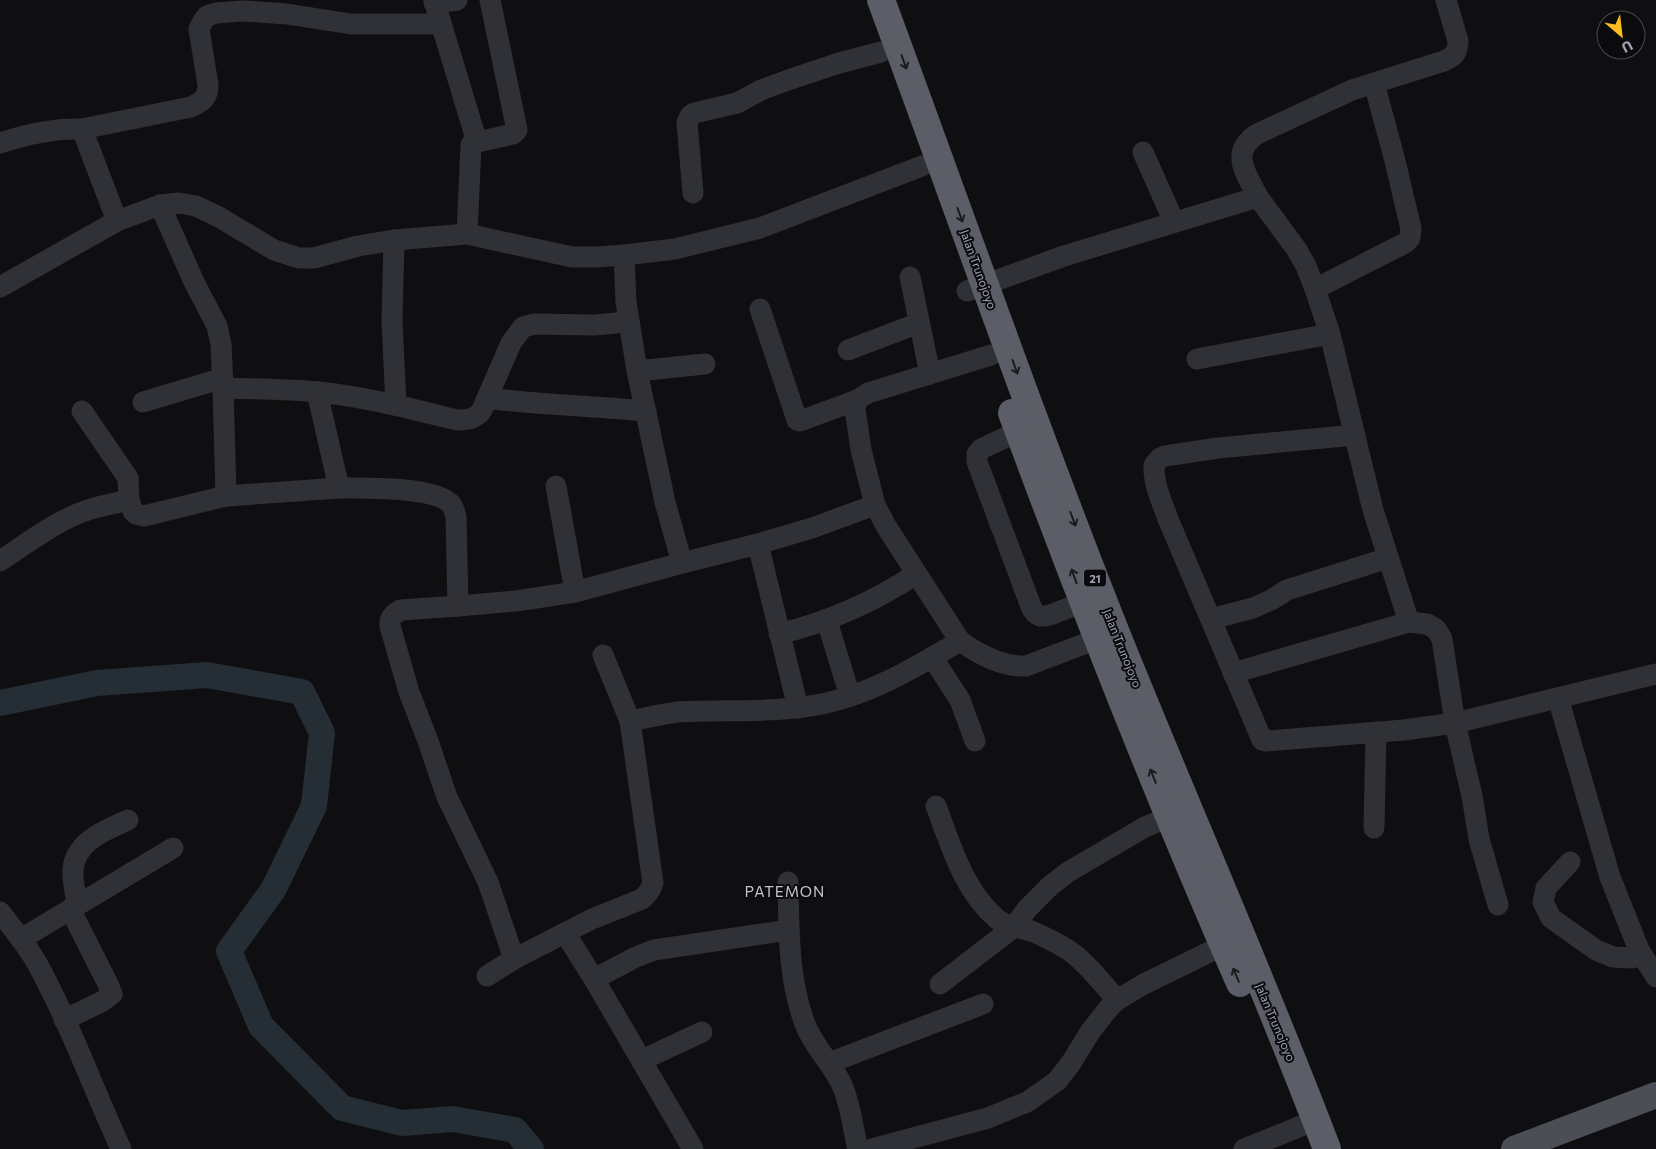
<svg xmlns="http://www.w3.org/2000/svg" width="1656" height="1149" viewBox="0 0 1656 1149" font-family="Commissioner,sans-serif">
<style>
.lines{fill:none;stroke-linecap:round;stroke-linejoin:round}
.river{stroke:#252d35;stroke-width:26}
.minor{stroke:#303136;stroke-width:21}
.major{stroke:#4c4e55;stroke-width:26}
.highway{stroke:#5c5e67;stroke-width:28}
.oneway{stroke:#1b1b1e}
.labels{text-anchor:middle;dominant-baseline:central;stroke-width:4;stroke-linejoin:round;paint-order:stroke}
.shield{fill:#0b0a0c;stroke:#737681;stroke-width:1}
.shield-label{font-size:11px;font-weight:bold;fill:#a0a4b3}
.street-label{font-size:12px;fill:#a0a4b3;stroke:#0b0a0c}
.quarter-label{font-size:15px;letter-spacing:1px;fill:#c1c4cf;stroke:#0b0a0c}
</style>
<rect width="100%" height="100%" fill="#0f0f11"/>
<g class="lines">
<path class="river" d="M0 703 97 683 207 675 302 692 322 733 314 806 273 890 229 951 261 1026 342 1108 402 1123 453 1119 515 1130 531 1149"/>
<g class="minor">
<path d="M434 0 477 142"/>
<path d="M434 3 457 0"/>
<path d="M82 129 117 221"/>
<path d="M0 143C27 134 54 128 82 129L191 107C202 102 208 98 208 85L199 29 203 21 207 16 216 13 243 11 287 14 351 24H441"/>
<path d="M1143 152 1174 222"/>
<path d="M693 193 687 123 690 116 694 113 737 103 761 90 791 79 839 63 881 52"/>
<path d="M1258 197C1246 173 1229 153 1257 134L1352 90 1444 61C1454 57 1458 52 1458 41L1446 0"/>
<path d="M160 205 194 282 217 326 221 344 223 388C255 389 287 389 319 392 366 397 412 409 457 420 468 420 476 419 482 410L511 343 523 327 534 324 594 325 628 322"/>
<path d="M467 234 471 145 477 142 513 134 517 130 490 0"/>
<path d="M394 240 392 321 396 405"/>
<path d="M624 255 626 302 637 371 665 502 682 563"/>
<path d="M910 277 930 374"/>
<path d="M0 287 117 221 160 205 179 203 196 206 219 217 274 250 299 258H314L358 246 394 240 467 234 572 257H596L624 255 675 249 760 228 922 166"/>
<path d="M1315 289 1405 243 1410 238 1411 229 1395 161 1374 83"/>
<path d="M967 291 1064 256 1258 197 1297 250 1306 266 1315 289 1330 334 1373 510 1409 622"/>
<path d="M760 309 797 420 800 421 857 400"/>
<path d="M848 350 919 323"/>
<path d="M991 355 868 393 857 400 855 409 861 450 875 505 886 526 960 641C980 655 1002 667 1026 666L1097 639"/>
<path d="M1197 359 1330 334"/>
<path d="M637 371 705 364"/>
<path d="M223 388 226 496"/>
<path d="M487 398C540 405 593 406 646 411"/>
<path d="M143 402 223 378"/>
<path d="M82 411 128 478 129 500 133 511 136 514 144 516 226 496 339 488 317 392"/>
<path d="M1032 425 981 449 977 454V462L1032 609C1037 617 1041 617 1050 615L1097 597"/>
<path d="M1355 435 1218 448 1165 456 1160 458 1154 465C1153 483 1162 502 1168 519L1262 740 1266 741 1404 730 1455 723 1656 674"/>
<path d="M556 486 575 592"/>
<path d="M339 488C364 488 431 486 450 503 454 507 455 512 456 517L458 606 401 610C393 614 389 618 390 626L409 692 428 741 447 797 488 882 514 959"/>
<path d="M758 544 798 708"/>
<path d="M0 561C29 542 58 519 91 509 104 505 117 503 129 500"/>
<path d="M458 606 516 601 575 592 682 563 758 544 812 528 875 505"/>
<path d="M1211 619 1253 608 1271 600 1287 590 1388 558"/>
<path d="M827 621 850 696"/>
<path d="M779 634C828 622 874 602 916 574"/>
<path d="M932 657 960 700 975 741"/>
<path d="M1233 673 1409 622 1427 624 1436 629 1442 639 1455 723 1472 796 1479 839 1498 905"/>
<path d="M1558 698 1610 877 1639 950 1656 977"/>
<path d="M630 721C646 718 662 714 678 712 728 709 777 714 826 703 873 693 919 665 960 641"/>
<path d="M936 806C951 845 963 890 997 919 1008 928 1023 927 1036 933 1049 939 1064 946 1075 955 1091 968 1104 985 1117 1000"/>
<path d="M1374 828 1376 732"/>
<path d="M1570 862 1546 888 1543 902 1551 918 1596 950 1613 957 1631 958 1643 956"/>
<path d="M788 882C789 930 788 979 805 1024 813 1046 831 1062 841 1083 850 1101 853 1129 858 1149"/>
<path d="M77 905C76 894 72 881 73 870 75 841 106 830 128 820"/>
<path d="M0 912C13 929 28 946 38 965 70 1024 93 1088 121 1149"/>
<path d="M565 933 594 979 693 1149"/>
<path d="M21 939 173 848"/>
<path d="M487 976 514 959 592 919 642 899C648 894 651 890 653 883L630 721 603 655"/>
<path d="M594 979 636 957 654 950 789 930"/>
<path d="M940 984 1014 927 1027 909 1050 886 1068 872 1145 827 1183 811"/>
<path d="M64 1020 103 1001 112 994 109 986 70 909"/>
<path d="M642 1060 702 1032"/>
<path d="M829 1063 983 1004"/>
<path d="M872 1149 988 1118 1027 1102 1057 1081 1071 1063 1090 1032 1108 1009 1117 1000 1144 984 1236 939"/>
<path d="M1244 1149 1316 1120"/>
</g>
<path class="major" d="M1514 1149 1656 1095"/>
<g class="highway">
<path d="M881 0C959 211 1033 424 1116 633 1185 805 1261 975 1327 1149"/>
<path d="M1012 413C1083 605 1158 796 1240 983"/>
</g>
</g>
<defs><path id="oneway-shaft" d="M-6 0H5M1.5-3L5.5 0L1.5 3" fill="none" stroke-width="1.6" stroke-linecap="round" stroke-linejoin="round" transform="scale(1.25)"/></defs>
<g class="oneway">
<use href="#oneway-shaft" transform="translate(904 62) rotate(70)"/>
<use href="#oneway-shaft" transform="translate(960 215) rotate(70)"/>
<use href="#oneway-shaft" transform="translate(1015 367) rotate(70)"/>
<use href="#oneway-shaft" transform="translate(1073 519) rotate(69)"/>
<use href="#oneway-shaft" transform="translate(1074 576) rotate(-110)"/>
<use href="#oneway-shaft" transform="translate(1153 776) rotate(-112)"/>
<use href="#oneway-shaft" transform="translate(1236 975) rotate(-113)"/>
</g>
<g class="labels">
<rect class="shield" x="1084" y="569.5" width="22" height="17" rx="4"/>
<g class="shield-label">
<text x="1095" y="578">21</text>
</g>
<g class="street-label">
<text transform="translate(979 269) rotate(70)">Jalan Trunojoyo</text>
<text transform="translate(1123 648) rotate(68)">Jalan Trunojoyo</text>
<text transform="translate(1276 1022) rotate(67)">Jalan Trunojoyo</text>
</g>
<g class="quarter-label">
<text x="785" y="891">PATEMON</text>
</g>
</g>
<g transform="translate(1621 35) rotate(152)"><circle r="24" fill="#0b0a0c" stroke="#47484f"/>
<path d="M0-4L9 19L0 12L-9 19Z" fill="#fcbd1c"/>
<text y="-8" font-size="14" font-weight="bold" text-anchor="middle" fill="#a0a4b3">U</text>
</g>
</svg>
